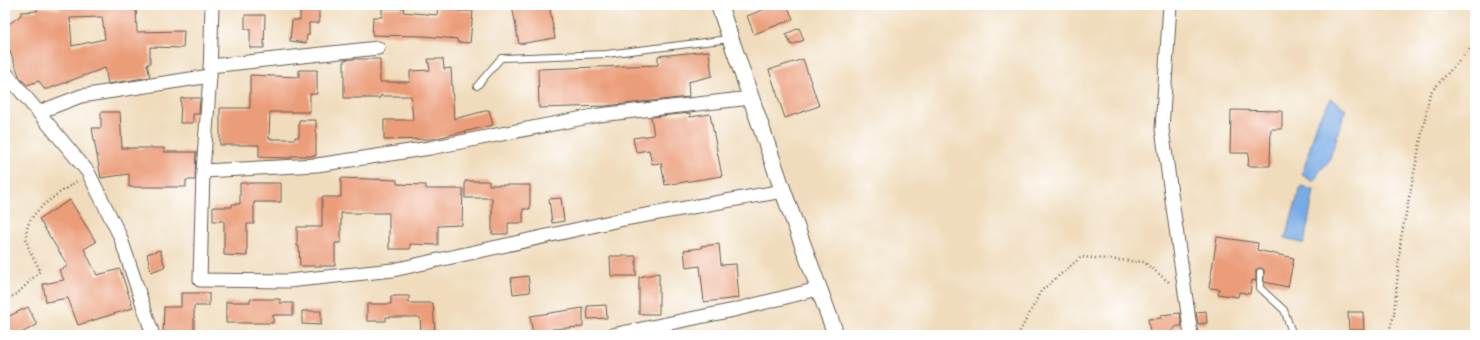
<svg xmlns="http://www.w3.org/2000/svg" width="1480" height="340" viewBox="0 0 1480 340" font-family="Cardo,serif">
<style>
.water{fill:#79ace5;stroke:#4a6480}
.building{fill:#eb9c78;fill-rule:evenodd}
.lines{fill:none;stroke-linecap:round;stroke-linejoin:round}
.service-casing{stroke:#665f54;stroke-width:8}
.minor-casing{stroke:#665f54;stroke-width:15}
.tertiary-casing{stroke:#665f54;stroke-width:18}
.path{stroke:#665f54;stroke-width:2.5;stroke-dasharray:1 3;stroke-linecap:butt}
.service{stroke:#fff;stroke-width:6}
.minor{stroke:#fff;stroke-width:13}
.tertiary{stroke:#fff;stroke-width:16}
</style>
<rect width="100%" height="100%" fill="#fff"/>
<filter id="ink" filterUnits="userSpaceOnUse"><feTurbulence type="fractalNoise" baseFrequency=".025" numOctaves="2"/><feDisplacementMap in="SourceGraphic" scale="8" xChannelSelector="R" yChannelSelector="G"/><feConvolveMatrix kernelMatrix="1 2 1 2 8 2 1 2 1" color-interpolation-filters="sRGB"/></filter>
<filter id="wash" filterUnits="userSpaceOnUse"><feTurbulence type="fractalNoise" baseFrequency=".012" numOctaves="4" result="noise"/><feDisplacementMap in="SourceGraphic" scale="16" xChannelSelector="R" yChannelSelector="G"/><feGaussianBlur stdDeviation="0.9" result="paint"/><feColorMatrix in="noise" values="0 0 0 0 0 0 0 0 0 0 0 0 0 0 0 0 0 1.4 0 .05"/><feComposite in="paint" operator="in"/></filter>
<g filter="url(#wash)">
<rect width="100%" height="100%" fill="#f0dcbc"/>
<g class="water">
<path d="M1331 99 1346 109 1329 161 1319 172 1314 182 1302 175 1318 120Z"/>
<path d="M1301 186 1314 190 1304 244 1285 238Z"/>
</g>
<g id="blocks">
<g class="building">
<path d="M61 5H136L137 32 184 31 183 48 150 47V64H147L150 77 108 84 105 68 48 89H44L39 81 27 85 20 78 9 49 5 44V27L21 15V12L37 11V7L61 9ZM102 17 105 39 72 46 70 18Z"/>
<path d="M438 5H460L459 11H473L470 43 457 42V39L424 36 372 35 373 17H382V8H404L403 12 437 15Z"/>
<path d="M512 5H549L555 38 519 44Z"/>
<path d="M775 5H787L793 19 754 34 747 16Z"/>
<path d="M300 8H319V23H309V35H307L306 43 290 41 292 20H300Z"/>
<path d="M245 15H265L264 48H250V29H245Z"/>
<path d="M799 28 804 40 791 45 786 34Z"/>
<path d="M709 51 712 76 688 82 689 97 605 106 539 108 538 69 658 65V56Z"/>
<path d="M354 59H380V82H410V71L430 70 428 59H443L444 69 451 68 454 119 489 110 493 125 433 139 384 140V120H413L411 96H380V98H344V60Z"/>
<path d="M803 59 819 106 785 118 769 70Z"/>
<path d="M299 70H317V94H310V112H270L269 139H295V137H299V120H316V156H291V158L259 157V145H220V108H250V75L299 77Z"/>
<path d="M181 98H200L199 114H193V123H180Z"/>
<path d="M1231 110 1282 111V129H1271L1270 166H1248L1249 153H1230Z"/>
<path d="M101 112H120L122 148H164V152H196L195 180H186V187H129V174L101 178 92 128H101Z"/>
<path d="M690 113V117L710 114 722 176 665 185 661 163 652 164 649 150 636 152 633 138 654 135 651 117Z"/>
<path d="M341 178 397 180V184L426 185V189H463L462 225 438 226V245L410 244V249H389V213H341V243H335V266H300L299 246H297V227H322V197H341Z"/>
<path d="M465 181H489V185H530V209H523V223H508V234H492V198H465Z"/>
<path d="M240 183H281V202H254V224H247V256L224 255V221H213V207H232V204H240Z"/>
<path d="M561 198 564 221 552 223 549 199Z"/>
<path d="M70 200 96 242 84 249 97 275 120 269 133 308 78 325 68 298 46 302 43 284 64 280 59 270 68 266 39 219Z"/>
<path d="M1217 237 1258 243 1257 250 1294 258 1288 287 1264 282V270L1260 268 1256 270V281L1252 280 1250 294 1239 292 1238 297 1218 294 1219 289 1209 288Z"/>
<path d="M719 244 721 265 736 264 739 298 704 302 700 266 686 268 684 250 702 248 701 246Z"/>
<path d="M160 250 165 267 151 272 147 254Z"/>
<path d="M610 256H636V276H611Z"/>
<path d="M659 273V314H639V277Z"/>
<path d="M528 276 530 292 513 294 511 278Z"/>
<path d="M181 293H209V306H194V335H163L164 307H181Z"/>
<path d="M391 296H409V303H433L435 335H421L420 317H386V321H367V304H391Z"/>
<path d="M250 299H280V303H293V315H273V323H226V302H250Z"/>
<path d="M606 305 607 318 588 319 587 306Z"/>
<path d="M28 307 37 325 17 335H11L5 323V318Z"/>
<path d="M583 308V327L552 329V332L533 335 530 316Z"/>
<path d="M302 311H321V325L302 324Z"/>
<path d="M1206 311 1207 323 1198 324 1196 312Z"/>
<path d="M1348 312H1363L1364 330H1349Z"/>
<path d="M1180 313 1182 326H1177L1167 335H1160L1157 332 1150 333 1148 319 1162 318 1161 315Z"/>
</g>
</g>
</g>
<g filter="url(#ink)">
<use href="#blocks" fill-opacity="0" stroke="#665f54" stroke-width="1"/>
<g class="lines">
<g class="service-casing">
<g id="service">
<path d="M477 86 501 58 606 54 730 39"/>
<path d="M1260 272V288L1284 310 1293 335"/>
</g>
</g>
<g class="minor-casing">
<g id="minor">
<path d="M1170 5 1162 129 1191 335"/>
<path d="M210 66 378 48"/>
<path d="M5 72 88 172 120 236 153 335"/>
<path d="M751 98 599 115 430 148 317 165 203 171 200 280 288 281 393 270 624 219 783 191"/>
<path d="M39 112 81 96 210 76"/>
<path d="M203 171 210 76 212 5"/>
<path d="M612 335 734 310 818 289"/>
</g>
</g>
<g class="tertiary-casing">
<path id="tertiary" d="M719 5 783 191 836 335"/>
</g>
<g class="path">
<path d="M5 300 17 294 40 271C37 263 31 255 28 246 17 215 57 196 78 180"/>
<path d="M1018 335 1041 291 1081 257 1144 262 1170 283"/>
<path d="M1388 335 1394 315 1401 238 1430 93 1475 43"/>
</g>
<use href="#service" class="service"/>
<use href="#minor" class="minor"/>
<use href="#tertiary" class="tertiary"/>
</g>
</g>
<rect width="1480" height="340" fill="none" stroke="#fff" stroke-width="20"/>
</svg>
